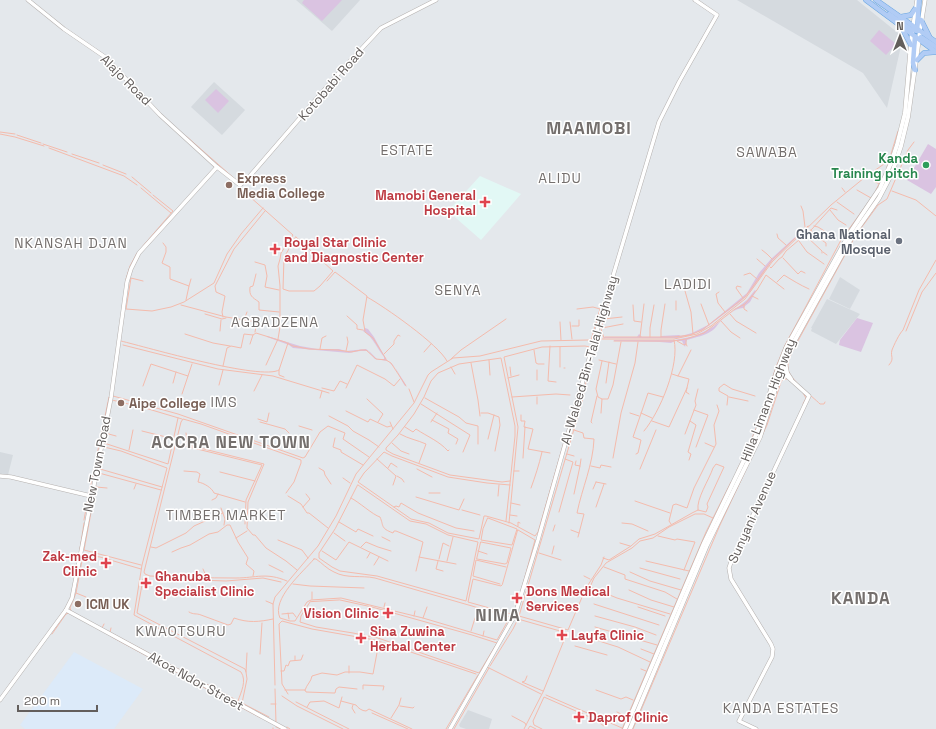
<svg xmlns="http://www.w3.org/2000/svg" width="936" height="729" viewBox="0 0 936 729" font-family="'Space Grotesk',sans-serif">
<style>
.commercial{fill:#dceaf9}
.education{fill:#d5dadf}
.medical{fill:#e2f8f5}
.green{fill:#dac3e1}
.lines{fill:none;stroke-linecap:round;stroke-linejoin:round}
.stream{stroke:#f4bbac;stroke-width:1}
.tertiary-casing{stroke:#b5b1af;stroke-width:4.5}
.secondary-casing{stroke:#b5b1ae;stroke-width:5}
.primary-casing{stroke:#6aa6e0;stroke-width:5.5}
.tertiary{stroke:#fff;stroke-width:3.5}
.secondary{stroke:#fff;stroke-width:4}
.primary{stroke:#b1ccf5;stroke-width:4.5}
.leisure-dot{fill:#2e9e5b;stroke:#fff;stroke-width:1.5}
.education-dot{fill:#8d6e63;stroke:#fff;stroke-width:1.5}
.health-dot{fill:#e0444e;stroke:#fff;stroke-width:1.5}
.worship-dot{fill:#6b7280;stroke:#fff;stroke-width:1.5}
.labels{text-anchor:middle;dominant-baseline:central;stroke-width:3;stroke-linejoin:round;paint-order:stroke}
.street-label{font-size:13px;fill:#635e5c;stroke:#fff}
.leisure-label{font-size:13px;font-weight:bold;fill:#27864d;stroke:#fff;text-anchor:end}
.education-label{font-size:13px;font-weight:bold;fill:#785e54;stroke:#fff;text-anchor:start}
.health-label{font-size:13px;font-weight:bold;fill:#be3a42;stroke:#fff;text-anchor:start}
.worship-label{font-size:13px;font-weight:bold;fill:#5b616d;stroke:#fff;text-anchor:end}
.neighbourhood-label{font-size:14px;letter-spacing:1px;fill:#746f6d;stroke:#fff}
.district-label{font-size:17px;font-weight:bold;letter-spacing:1px;fill:#746f6d;stroke:#fff}
</style>
<rect width="100%" height="100%" fill="#e4e8ec"/>
<path class="commercial" d="M74 652 143 689 114 729H25L20 725Z"/>
<g class="education">
<path d="M296 0H360L332 31Z"/>
<path d="M737 0H857L903 37 887 108 863 73Z"/>
<path d="M214 82 245 110 222 135 191 107Z"/>
<path d="M840 277 860 290 850 309 829 299Z"/>
<path d="M827 299 860 314 836 344 811 331 812 328H811Z"/>
<path d="M0 452 13 455 8 475 0 474Z"/>
<path d="M468 710 492 719 489 729H466L460 727 459 725Z"/>
</g>
<path class="medical" d="M480 176 521 194 481 240 448 211Z"/>
<g class="green">
<path d="M304 0H342L322 21 302 3Z"/>
<path d="M879 30 896 44 886 55 870 41Z"/>
<path d="M216 89 229 101 218 113 205 100Z"/>
<path d="M928 144 936 149V187L931 194 907 180Z"/>
<path d="M805 228V229L772 261 751 291 740 302 703 330 690 335 678 338H604V337H637L639 334 642 337H660L661 336 679 335 681 336 692 333 708 325 747 293 759 273 771 259Z"/>
<path d="M755 290 756 291 750 302 745 306 744 308C736 307 725 317 719 323 717 325 716 328 713 330 705 336 696 337 687 340L685 347 682 341H675L671 343 660 342 614 341V340H675L695 336 713 327 747 300Z"/>
<path d="M857 318 873 323 861 352 839 345 840 340Z"/>
<path d="M365 328 368 329 374 337 386 359 396 369 406 385 405 386C400 379 396 365 388 361 384 360 379 360 375 359L368 351H360L349 353 293 348 289 345 267 337V336L300 346 317 349H339L346 351 366 349 370 352 377 359H384V357C376 347 374 338 363 331Z"/>
</g>
<g class="lines">
<g class="stream">
<path d="M0 132 15 134"/>
<path d="M0 134 15 137 44 146"/>
<path d="M17 135 41 143"/>
<path d="M186 136 236 180 244 179"/>
<path d="M43 144 67 152"/>
<path d="M49 148 124 176 137 185"/>
<path d="M72 154 99 163"/>
<path d="M103 165 126 174"/>
<path d="M887 167 898 131"/>
<path d="M132 177 151 193"/>
<path d="M875 182 880 184"/>
<path d="M141 188 171 213"/>
<path d="M842 188 845 192"/>
<path d="M239 189 249 196 293 235 281 253 280 259 278 266 280 286V327L278 339 266 365"/>
<path d="M857 190 871 198"/>
<path d="M876 190 879 184"/>
<path d="M892 191 916 200 936 216"/>
<path d="M837 202 854 214"/>
<path d="M801 206 803 211 805 227"/>
<path d="M830 210 838 220 846 225"/>
<path d="M814 226 818 227 826 232"/>
<path d="M811 230 813 234 826 243V246"/>
<path d="M777 234 778 238 786 245"/>
<path d="M806 236 822 251V253"/>
<path d="M296 237 333 271 320 286 314 291H289L283 289 284 258Z"/>
<path d="M799 241 807 252 824 264"/>
<path d="M163 243 166 247V252L162 263 170 267V279L189 286 186 300"/>
<path d="M142 247 173 211 153 195"/>
<path d="M762 250 767 254 772 259"/>
<path d="M823 252 827 255"/>
<path d="M783 258 798 274 801 271 805 273"/>
<path d="M757 259 765 266"/>
<path d="M255 262 265 265 267 276 265 287 279 290"/>
<path d="M770 267 771 268 779 259 782 257 786 251 812 229 831 208 837 210"/>
<path d="M256 274 253 286 250 287C249 296 252 297 259 302V310L279 312"/>
<path d="M744 275 750 273 757 279"/>
<path d="M126 279 130 266 137 253"/>
<path d="M143 281 131 278 126 309 152 311 171 307 184 302 214 283 227 254 241 234 263 208"/>
<path d="M327 281 335 272 367 296 363 320 365 331"/>
<path d="M777 282 784 275C792 280 800 285 809 289"/>
<path d="M189 286 191 279"/>
<path d="M741 287 737 286 736 288 743 298"/>
<path d="M685 291 691 312 693 334"/>
<path d="M719 292 716 294 718 303 725 312"/>
<path d="M752 296 758 299"/>
<path d="M367 297C385 307 438 344 447 361"/>
<path d="M701 304 709 325"/>
<path d="M181 305 226 317 257 322 255 332"/>
<path d="M633 305 634 321 641 322"/>
<path d="M744 305V309L747 311"/>
<path d="M577 309 593 307 600 309 591 340"/>
<path d="M676 310V301"/>
<path d="M205 314 222 319 226 318"/>
<path d="M730 314 736 321 756 333"/>
<path d="M347 316 357 325V329L363 330"/>
<path d="M223 317 222 312 225 296 216 292 215 286 234 249 265 211"/>
<path d="M604 319 622 317"/>
<path d="M244 320 247 312"/>
<path d="M721 321 731 332 740 338"/>
<path d="M560 322 561 340"/>
<path d="M570 322 572 339"/>
<path d="M572 326H579V320"/>
<path d="M602 328 623 324"/>
<path d="M220 331 221 320"/>
<path d="M906 331 922 292 936 273"/>
<path d="M365 332 373 338 386 359"/>
<path d="M185 334 213 343 230 346"/>
<path d="M605 337H674L690 335 702 330 745 297 772 260 808 226"/>
<path d="M640 337 644 304"/>
<path d="M650 337V328L654 305"/>
<path d="M661 337V330L665 304"/>
<path d="M604 338 601 329 613 287 615 285"/>
<path d="M602 339H674L697 334 711 326 745 299 772 262 831 205 864 178 884 164"/>
<path d="M686 340V344L687 346"/>
<path d="M121 341C146 347 262 381 279 370"/>
<path d="M614 341H673L686 339 704 333 735 309 745 304 757 290 766 275 784 289"/>
<path d="M677 341 684 345 686 344"/>
<path d="M250 344 253 335"/>
<path d="M123 345 218 369 273 376 329 393"/>
<path d="M550 346 548 381 556 382"/>
<path d="M560 347V367"/>
<path d="M320 349 322 338 326 336"/>
<path d="M534 350 536 363 538 364H544"/>
<path d="M346 351 348 342 347 337"/>
<path d="M424 352 431 344"/>
<path d="M384 354 394 344V341L398 335 400 336"/>
<path d="M451 359 461 350 506 319"/>
<path d="M489 360 490 375"/>
<path d="M599 360 616 364"/>
<path d="M471 363 478 400 480 416"/>
<path d="M889 365C895 358 890 357 892 350 894 345 899 334 903 330L919 290 936 260"/>
<path d="M223 366 227 348 231 346 241 348 244 334 253 335 256 333 285 342 293 346 309 349 338 350 351 352 361 350H366L376 359 386 360 391 363 406 386"/>
<path d="M451 367 455 374"/>
<path d="M510 367 511 376"/>
<path d="M564 368H565"/>
<path d="M537 370V380"/>
<path d="M672 374 678 376 691 350"/>
<path d="M188 376 192 364"/>
<path d="M678 376 689 379 686 392 689 394"/>
<path d="M284 377 279 375V370L288 343"/>
<path d="M587 377 582 402 519 616 568 630 586 588 601 565 604 557"/>
<path d="M508 378 519 375"/>
<path d="M173 383 176 372"/>
<path d="M606 383 609 362"/>
<path d="M219 385 223 370"/>
<path d="M770 385 776 367 785 345 805 308 841 240 870 200"/>
<path d="M143 386 151 364 188 376 182 394"/>
<path d="M322 388 334 391 340 381 347 384"/>
<path d="M346 388 357 365 385 379 394 386 400 379"/>
<path d="M409 389 414 402"/>
<path d="M254 391 262 375"/>
<path d="M803 393 806 398 803 404"/>
<path d="M113 396 178 414 303 458 305 457 320 432 328 426 345 433 343 439 369 457"/>
<path d="M512 397 556 394 570 395"/>
<path d="M729 397 748 401"/>
<path d="M320 398 322 391"/>
<path d="M425 398 459 417 466 423 478 426V444"/>
<path d="M367 399 383 414 378 422"/>
<path d="M602 399H608L613 385 621 342"/>
<path d="M112 400 145 408 182 419"/>
<path d="M825 402 824 404H820C812 396 790 380 788 369 787 362 791 354 794 348L856 235 878 205 887 199 908 150 914 142"/>
<path d="M421 404 470 435 463 452"/>
<path d="M537 404V397"/>
<path d="M727 405 728 396 719 391V388L724 384 732 389 755 396"/>
<path d="M694 410 708 415 696 447"/>
<path d="M346 411 368 422 370 419 387 427 391 426"/>
<path d="M481 413H488L499 417 500 425 495 451"/>
<path d="M601 413 602 399 598 397 596 389 602 361"/>
<path d="M630 413 639 416"/>
<path d="M641 413 652 418"/>
<path d="M521 415V421H525L524 427 533 429 528 449 550 453"/>
<path d="M572 415 577 397"/>
<path d="M329 416 348 426 353 431 369 440 379 447"/>
<path d="M258 419 267 422 269 413"/>
<path d="M432 420 449 429 448 433 458 439 456 444"/>
<path d="M652 421 669 427 687 388"/>
<path d="M260 422 285 429 289 433"/>
<path d="M390 422 393 429"/>
<path d="M431 422 437 413"/>
<path d="M592 423 591 422 597 396"/>
<path d="M299 426 312 430"/>
<path d="M405 427 413 432 416 429C428 437 439 441 448 451L449 450"/>
<path d="M574 430 583 433 584 438 594 439C593 465 582 488 577 513L584 514 578 537"/>
<path d="M142 431 174 439"/>
<path d="M644 431C660 412 680 364 674 340"/>
<path d="M105 433 116 436"/>
<path d="M186 433 187 441 185 443 188 445 264 464 248 502 247 528 253 535H255L266 548 286 561 297 570"/>
<path d="M400 434C409 439 417 440 426 444L419 463"/>
<path d="M685 434 696 405 695 401 698 389"/>
<path d="M335 438 333 447 341 450V452L363 465"/>
<path d="M488 439 494 415"/>
<path d="M104 443 168 464 178 418"/>
<path d="M392 443 401 451 409 454"/>
<path d="M705 443 714 447"/>
<path d="M185 446 262 465 246 500 245 524"/>
<path d="M104 447 121 451 167 468 142 565 134 615 241 672C247 681 241 692 238 701L115 635"/>
<path d="M748 447 757 426"/>
<path d="M129 450 133 430"/>
<path d="M567 454 574 456"/>
<path d="M636 454 638 453 641 440 633 437 648 393 663 397"/>
<path d="M523 458 525 427"/>
<path d="M613 458 621 413 635 363 638 342"/>
<path d="M377 459 396 476 393 485"/>
<path d="M689 460 691 454 688 452 696 425 690 421"/>
<path d="M580 466 581 459"/>
<path d="M591 466 600 468 601 465 611 467"/>
<path d="M319 468 324 471 325 475 331 484"/>
<path d="M388 468 391 463 397 467"/>
<path d="M100 469 162 487"/>
<path d="M417 469 432 477"/>
<path d="M640 469 656 430"/>
<path d="M737 470 740 464"/>
<path d="M184 471 197 472 200 474 198 482C204 483 212 488 214 493L245 502"/>
<path d="M514 471H519"/>
<path d="M220 472 255 481"/>
<path d="M99 473 161 490"/>
<path d="M397 476 402 479 404 482"/>
<path d="M343 478 350 483"/>
<path d="M596 482 606 484"/>
<path d="M358 485 410 521 426 524 448 535 478 542 466 601 377 576 340 571 332 567 319 558V553L335 529Z"/>
<path d="M510 485 487 483 448 477 392 456 384 452 364 473 358 482 411 519 429 523 448 533 479 539 484 516H486L511 523 535 536 538 532 571 418"/>
<path d="M96 486 84 550 141 565"/>
<path d="M96 487 107 488"/>
<path d="M531 488C535 477 539 465 542 452"/>
<path d="M134 489 136 484"/>
<path d="M593 489 596 482"/>
<path d="M89 493 109 397"/>
<path d="M286 493 294 482 301 463V460L201 424 183 419 181 422 144 572 145 574 150 576C178 577 207 578 236 578 256 578 266 572 287 581"/>
<path d="M429 493H440"/>
<path d="M574 494 580 466 575 465 576 461"/>
<path d="M288 496 301 504 307 513H309L328 528"/>
<path d="M498 496 499 485"/>
<path d="M416 497 459 510 464 499"/>
<path d="M351 498C359 502 373 515 380 517 384 526 380 528 393 533L394 531H396L423 542 416 571"/>
<path d="M212 500 216 498 218 494"/>
<path d="M635 501 670 513"/>
<path d="M511 503 520 505"/>
<path d="M303 507 310 499 306 494"/>
<path d="M394 507 396 506 399 507 401 503 418 513 456 528 474 531"/>
<path d="M596 507 604 484"/>
<path d="M221 508 225 519 224 525"/>
<path d="M462 510 480 515"/>
<path d="M559 512 573 462 565 459"/>
<path d="M510 515 517 516"/>
<path d="M488 518 517 529 512 545 481 540 483 529Z"/>
<path d="M84 520 88 498"/>
<path d="M506 521 515 436V426L501 358 459 364 438 373 431 381 424 397 414 414 398 435 386 448V450L393 454 450 475 502 482 510 481"/>
<path d="M339 522 356 532 358 529 373 536"/>
<path d="M509 523 518 427 504 357 542 347 585 346 590 347"/>
<path d="M622 523 632 524 648 531"/>
<path d="M671 524 669 521 673 505 676 504 687 508 694 488 716 444 714 425 719 411 717 405"/>
<path d="M518 526V522L520 523"/>
<path d="M518 530 535 540 517 606 511 614 468 602 473 579 501 586 502 585Z"/>
<path d="M571 530 579 533"/>
<path d="M553 531 555 525"/>
<path d="M334 533 345 541"/>
<path d="M658 536 675 540 677 539 695 542 684 570"/>
<path d="M382 537 390 541"/>
<path d="M236 538 247 531"/>
<path d="M278 540 302 550 308 558"/>
<path d="M481 542 511 548 507 563 505 564 477 559Z"/>
<path d="M620 543 630 546"/>
<path d="M151 547 156 548 186 533 194 526 223 513"/>
<path d="M361 547 366 542 378 547 391 551"/>
<path d="M322 551 336 560 349 542 388 561"/>
<path d="M478 551 487 554"/>
<path d="M172 552 181 548 190 545 209 534 218 532 227 525H230L238 542 248 558 246 564 254 571 253 576"/>
<path d="M539 553 561 560"/>
<path d="M552 554 554 546"/>
<path d="M79 555 84 523"/>
<path d="M419 557 456 564"/>
<path d="M367 558 370 553"/>
<path d="M603 558 609 560 631 546 639 539 655 534 692 513 698 510 706 512 708 507 707 504 724 467 716 464 713 468C709 480 696 499 698 510"/>
<path d="M314 559H316C322 563 327 569 334 572 347 579 361 575 375 578L510 617 497 640 423 618 341 598 311 600 307 602 295 621H290L280 618C271 599 303 572 314 559Z"/>
<path d="M439 559 443 543 449 546"/>
<path d="M438 561 436 569 443 571"/>
<path d="M447 561 453 537"/>
<path d="M646 561 689 571"/>
<path d="M269 565 283 572"/>
<path d="M374 565 379 557"/>
<path d="M604 567 625 575V579L665 592 677 599"/>
<path d="M640 568 680 579"/>
<path d="M203 569 206 576"/>
<path d="M80 571 95 574"/>
<path d="M630 572 650 581 681 590"/>
<path d="M584 576 590 579"/>
<path d="M143 579 137 613 245 669 246 672"/>
<path d="M200 580 226 581 263 578 281 582"/>
<path d="M293 584 310 586 364 588"/>
<path d="M500 584 473 576 476 560 506 567"/>
<path d="M629 590 651 600 674 607"/>
<path d="M312 592V599"/>
<path d="M76 593 86 597"/>
<path d="M340 600 372 607 472 635 497 643 479 673 378 638 353 633 316 627 300 622 301 616 310 602Z"/>
<path d="M266 601 273 604"/>
<path d="M594 604 659 625"/>
<path d="M384 607 385 603"/>
<path d="M638 607 665 616"/>
<path d="M71 611 70 608 76 593 83 555 100 557 141 569"/>
<path d="M189 612C194 615 196 613 201 615 210 618 219 622 228 625L231 624 234 618C248 623 259 622 273 619"/>
<path d="M288 613 289 619"/>
<path d="M282 614 293 613 296 617"/>
<path d="M670 614 617 598 590 587 594 578 606 563 632 548 640 541 653 538 669 527 695 514H704L713 518"/>
<path d="M414 616 415 611"/>
<path d="M595 616 635 627 656 635"/>
<path d="M423 618 427 607"/>
<path d="M595 627 657 645"/>
<path d="M102 628 104 624"/>
<path d="M471 631 475 618"/>
<path d="M110 632 111 628"/>
<path d="M52 634 66 614 69 613"/>
<path d="M483 636 484 631"/>
<path d="M112 637 187 678"/>
<path d="M587 637 598 641"/>
<path d="M379 638 380 632"/>
<path d="M598 640 602 642 618 647 650 662"/>
<path d="M575 646 607 655"/>
<path d="M641 649 654 654"/>
<path d="M247 653 246 672 247 679 242 703 269 717"/>
<path d="M260 654 262 623"/>
<path d="M295 660V656"/>
<path d="M490 666 513 629 518 619 567 633 543 692 524 729"/>
<path d="M487 667 541 694"/>
<path d="M641 669 646 671"/>
<path d="M281 671H284L286 665 288 666 290 661 301 660 303 655"/>
<path d="M349 673V666"/>
<path d="M527 676 525 681 522 682 543 691"/>
<path d="M190 680 261 718"/>
<path d="M275 685 273 604 275 597 318 546 336 516 356 474 414 403 428 375 431 372 453 358 480 356 541 341 589 340"/>
<path d="M275 689 276 723"/>
<path d="M363 689V685L384 686 383 690"/>
<path d="M285 690H305L306 692 334 693H335L336 689 339 687 357 689"/>
<path d="M305 690C307 684 311 682 312 676L322 673 337 675 345 672H360L373 674 379 642"/>
<path d="M596 690 621 699 626 697 633 700"/>
<path d="M288 694 282 684 279 624 282 621 312 629 375 640 476 674"/>
<path d="M546 695 622 728"/>
<path d="M282 696 297 706 343 729"/>
<path d="M341 701 356 705C358 708 362 711 366 711L369 709 412 729"/>
<path d="M296 702 349 729"/>
<path d="M271 704H276"/>
<path d="M353 705 352 708 355 713"/>
<path d="M400 706 413 708 414 707"/>
<path d="M307 707 310 702 324 701 339 708 342 697"/>
<path d="M617 712 627 717"/>
<path d="M372 713 408 729"/>
<path d="M512 716 525 723 526 725"/>
<path d="M391 718 399 705 401 698"/>
<path d="M581 719 583 715"/>
<path d="M276 727 281 729"/>
<path d="M287 727 290 729"/>
<path d="M273 728V729"/>
<path d="M446 729 478 675"/>
<path d="M454 729 489 668"/>
<path d="M528 729 530 726 536 729"/>
<path d="M542 729 534 725 533 721 544 697 594 719 604 726"/>
<path d="M622 729 706 532 731 482"/>
<path d="M633 729 720 525 767 425 781 382 783 379H787"/>
</g>
<g class="tertiary-casing">
<g id="tertiary">
<path d="M28 0 64 29 105 57 160 115 217 167 240 185 249 177 338 74 381 28 436 0"/>
<path d="M913 26 917 0"/>
<path d="M920 31 925 0"/>
<path d="M0 476 11 477 91 496"/>
<path d="M66 610 285 729"/>
<path d="M0 700 66 610 72 598 111 398 127 282 131 269 139 253 217 167"/>
<path d="M450 729 515 615 538 540 604 306 659 122 679 82 717 15 695 0"/>
<path d="M756 729 739 721 772 657 773 649 771 644 731 579 729 568 731 562 809 396 780 370"/>
</g>
</g>
<g class="secondary-casing">
<g id="secondary">
<path d="M785 363 787 373 791 379"/>
<path d="M625 729 704 543 757 433 776 374 786 348 851 231 880 188 891 163 897 145 905 113 912 33"/>
<path d="M630 729 707 545 760 437 781 370 790 349 853 235 879 198 892 173 901 146 908 117 920 31"/>
</g>
</g>
<g class="primary-casing">
<g id="primary">
<path d="M866 0 936 52"/>
<path d="M876 0 936 42"/>
<path d="M889 14 912 30 918 31"/>
<path d="M900 17 911 15 915 9"/>
<path d="M921 20 929 36"/>
<path d="M903 30 911 45"/>
<path d="M917 31 919 0"/>
<path d="M921 37 936 47"/>
<path d="M917 60 924 53 936 52"/>
<path d="M915 70 913 63 915 36"/>
</g>
</g>
<use href="#tertiary" class="tertiary"/>
<use href="#secondary" class="secondary"/>
<use href="#primary" class="primary"/>
</g>
<circle class="leisure-dot" cx="926" cy="165" r="4"/>
<g class="education-dot">
<circle cx="229" cy="185" r="4"/>
<circle cx="121" cy="403" r="4"/>
<circle cx="78" cy="604" r="4"/>
</g>
<g class="health-dot">
<path d="M483 196h4v4h4v4h-4v4h-4v-4h-4v-4h4z"/>
<path d="M273 243h4v4h4v4h-4v4h-4v-4h-4v-4h4z"/>
<path d="M104 557h4v4h4v4h-4v4h-4v-4h-4v-4h4z"/>
<path d="M144 577h4v4h4v4h-4v4h-4v-4h-4v-4h4z"/>
<path d="M515 592h4v4h4v4h-4v4h-4v-4h-4v-4h4z"/>
<path d="M386 607h4v4h4v4h-4v4h-4v-4h-4v-4h4z"/>
<path d="M560 629h4v4h4v4h-4v4h-4v-4h-4v-4h4z"/>
<path d="M359 632h4v4h4v4h-4v4h-4v-4h-4v-4h4z"/>
<path d="M577 711h4v4h4v4h-4v4h-4v-4h-4v-4h4z"/>
</g>
<circle class="worship-dot" cx="899" cy="241" r="4"/>
<g class="labels">
<g class="street-label">
<text transform="translate(126 80) rotate(45)">Alajo Road</text>
<text transform="translate(331 84) rotate(-49)">Kotobabi Road</text>
<text transform="translate(589 360) rotate(-74)">Al-Waleed Bin-Talal Highway</text>
<text transform="translate(768 400) rotate(-69)">Hilla Limann Highway</text>
<text transform="translate(97 464) rotate(-79)">New Town Road</text>
<text transform="translate(752 517) rotate(-66)">Sunyani Avenue</text>
<text transform="translate(196 681) rotate(29)">Akoa Ndor Street</text>
</g>
<g class="leisure-label">
<text x="918" y="158">Kanda<tspan x="918" dy="15">Training pitch</tspan></text>
</g>
<g class="education-label">
<text x="237" y="178">Express<tspan x="237" dy="15">Media College</tspan></text>
<text x="129" y="403">Aipe College</text>
<text x="86" y="604">ICM UK</text>
</g>
<g class="health-label">
<text x="476" y="195" text-anchor="end">Mamobi General<tspan x="476" dy="15">Hospital</tspan></text>
<text x="284" y="242">Royal Star Clinic<tspan x="284" dy="15">and Diagnostic Center</tspan></text>
<text x="97" y="556" text-anchor="end">Zak-med<tspan x="97" dy="15">Clinic</tspan></text>
<text x="155" y="576">Ghanuba<tspan x="155" dy="15">Specialist Clinic</tspan></text>
<text x="526" y="591">Dons Medical<tspan x="526" dy="15">Services</tspan></text>
<text x="379" y="613" text-anchor="end">Vision Clinic</text>
<text x="370" y="631">Sina Zuwina<tspan x="370" dy="15">Herbal Center</tspan></text>
<text x="571" y="635">Layfa Clinic</text>
<text x="588" y="717">Daprof Clinic</text>
</g>
<g class="worship-label">
<text x="891" y="234">Ghana National<tspan x="891" dy="15">Mosque</tspan></text>
</g>
<g class="neighbourhood-label">
<text x="407" y="150">ESTATE</text>
<text x="767" y="152">SAWABA</text>
<text x="560" y="178">ALIDU</text>
<text x="71" y="243">NKANSAH DJAN</text>
<text x="688" y="284">LADIDI</text>
<text x="458" y="290">SENYA</text>
<text x="275" y="322">AGBADZENA</text>
<text x="224" y="402">IMS</text>
<text x="226" y="515">TIMBER MARKET</text>
<text x="181" y="631">KWAOTSURU</text>
<text x="781" y="708">KANDA ESTATES</text>
</g>
<g class="district-label">
<text x="589" y="128">MAAMOBI</text>
<text x="231" y="442">ACCRA NEW TOWN</text>
<text x="861" y="598">KANDA</text>
<text x="498" y="615">NIMA</text>
</g>
</g>
<g transform="translate(900 36)" stroke="#ffffff" stroke-width="3" paint-order="stroke">
<path d="M0-3L7 15L0 10L-7 15Z" fill="#635e5c"/>
<text y="-6" font-size="11" font-weight="bold" text-anchor="middle" fill="#635e5c">N</text>
</g>
<path d="M18 705v6h79v-6" fill="none" stroke="#635e5c" stroke-width="2"/>
<text x="24" y="705" font-size="12" fill="#635e5c" stroke="#ffffff" stroke-width="3" paint-order="stroke">200 m</text>
</svg>
